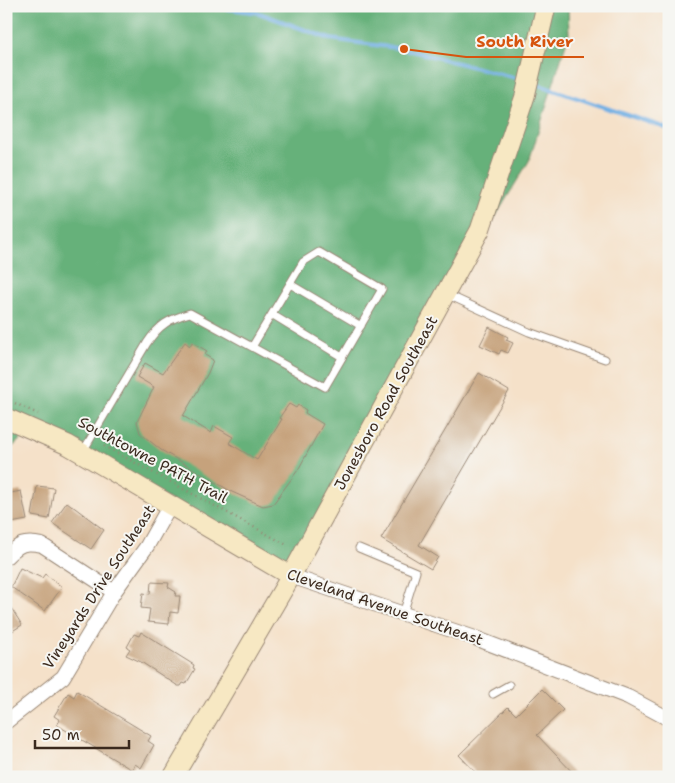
<svg xmlns="http://www.w3.org/2000/svg" width="675" height="783" viewBox="0 0 675 783" font-family="'Shantell Sans',sans-serif">
<style>
.forest{fill:#66b17a;stroke:#506e4c}
.lines{fill:none;stroke-linecap:round;stroke-linejoin:round}
.stream{stroke:#70aee3;stroke-width:4}
.building{fill:#c6a27b}
.lane-casing{stroke:#988674;stroke-width:9}
.street-casing{stroke:#988674;stroke-width:16}
.secondary-casing{stroke:#988674;stroke-width:21}
.path{stroke:#988674;stroke-width:2.5;stroke-dasharray:1 4;stroke-linecap:butt}
.lane{stroke:#fff;stroke-width:7}
.street{stroke:#fff;stroke-width:14}
.secondary{stroke:#f7e8c3;stroke-width:19}
.labels{text-anchor:middle;dominant-baseline:central;stroke-width:4;stroke-linejoin:round;paint-order:stroke}
.street-label{font-size:15px;fill:#3b2a1e;stroke:#f6f6f2}
.leader{fill:none;stroke:#d7540e;stroke-width:2}
.callout-dot{fill:#d7540e;stroke:#f6f6f2;stroke-width:2}
.callout-label{font-size:16px;text-anchor:middle;font-weight:bold;fill:#d7540e;stroke:#f6f6f2;stroke-width:4;stroke-linejoin:round;paint-order:stroke}
</style>
<rect width="100%" height="100%" fill="#f6f6f2"/>
<filter id="ink" filterUnits="userSpaceOnUse"><feTurbulence type="fractalNoise" baseFrequency=".02" numOctaves="2"/><feDisplacementMap in="SourceGraphic" scale="10" xChannelSelector="R" yChannelSelector="G"/><feConvolveMatrix kernelMatrix="1 2 1 2 8 2 1 2 1" color-interpolation-filters="sRGB"/></filter>
<filter id="wash" filterUnits="userSpaceOnUse"><feTurbulence type="fractalNoise" baseFrequency=".0096" numOctaves="4" result="noise"/><feDisplacementMap in="SourceGraphic" scale="20" xChannelSelector="R" yChannelSelector="G"/><feGaussianBlur stdDeviation="1.12" result="paint"/><feColorMatrix in="noise" values="0 0 0 0 0 0 0 0 0 0 0 0 0 0 0 0 0 1.4 0 .05"/><feComposite in="paint" operator="in"/></filter>
<g filter="url(#wash)">
<rect width="100%" height="100%" fill="#f5e1c9"/>
<path class="forest" d="M6 6H568L569 34 529 161 402 371 296 572 77 447 26 434 6 453Z"/>
<g class="lines">
<g class="stream">
<path d="M206 6 259 13 330 39 404 49 524 80"/>
<path d="M6 7 14 6"/>
<path d="M533 83 669 129"/>
</g>
</g>
<g id="blocks">
<g class="building">
<path d="M489 327 508 337 506 340 513 343 508 353 501 350 499 354 480 345Z"/>
<path d="M185 342 190 346 192 342 207 351 205 355 213 360 208 373 183 416 211 433 214 426 233 437 229 443 257 460 282 419 279 418 289 404 296 408 298 405 306 410 305 413 323 424 298 470 273 504 263 506 232 492 161 450 140 433 137 422 154 387 137 377 145 363 163 373Z"/>
<path d="M479 373 509 391 419 545 438 557 431 569 381 539Z"/>
<path d="M37 486 54 488 49 519 32 516Z"/>
<path d="M21 491 27 520 11 523 6 494Z"/>
<path d="M67 502 104 530 91 549 52 523Z"/>
<path d="M20 568 42 578 45 574 62 587 45 611 11 587Z"/>
<path d="M151 582 169 583 168 587 176 592 175 596H180L178 613 170 612 169 624 148 622 150 609 141 608 143 593 150 594Z"/>
<path d="M6 600 22 625 6 635Z"/>
<path d="M141 632 194 665 193 668 195 669 186 684 183 683 181 686H178L141 662 126 655 130 649 127 647 134 634 139 636Z"/>
<path d="M542 689 563 710 537 735 577 777H480L459 755 508 707 516 715Z"/>
<path d="M77 691 151 736 148 741 154 745 141 768 135 764 132 770 57 725 60 720 54 716 68 693 74 697Z"/>
</g>
</g>
</g>
<g filter="url(#ink)">
<use href="#blocks" fill-opacity="0" stroke="#988674" stroke-width="1"/>
<g class="lines">
<g class="lane-casing">
<g id="lane">
<path d="M290 284 361 326"/>
<path d="M446 294 529 332 605 359"/>
<path d="M273 315 342 357"/>
<path d="M82 453 147 343C159 325 169 319 190 313L325 387 382 289 319 252 303 262 252 347"/>
<path d="M359 548 416 572 403 614"/>
<path d="M493 694 509 685"/>
</g>
</g>
<g class="street-casing">
<g id="street">
<path d="M6 557C19 544 24 541 42 545L114 592"/>
<path d="M291 576 475 638 628 697 669 719"/>
<path d="M6 722 63 677 114 592 147 546 170 505"/>
</g>
</g>
<g class="secondary-casing">
<g id="secondary">
<path d="M6 418 68 445 291 576"/>
<path d="M173 777 291 576 480 230 525 96 546 6"/>
</g>
</g>
<g class="path">
<path d="M6 399 38 414"/>
<path d="M104 446 287 545"/>
</g>
<use href="#lane" class="lane"/>
<use href="#street" class="street"/>
<use href="#secondary" class="secondary"/>
</g>
</g>
<g class="labels">
<g class="street-label">
<text transform="translate(386 403) rotate(-61)">Jonesboro Road Southeast</text>
<text transform="translate(153 460) rotate(28)">Southtowne PATH Trail</text>
<text transform="translate(99 587) rotate(-57)">Vineyards Drive Southeast</text>
<text transform="translate(385 607) rotate(19)">Cleveland Avenue Southeast</text>
</g>
</g>
<path class="leader" d="M404 49L466 57H584"/>
<circle class="callout-dot" cx="404" cy="49" r="5"/>
<g class="callout-label">
<text x="525" y="47">South River</text>
</g>
<rect width="675" height="783" fill="none" stroke="#f6f6f2" stroke-width="25"/>
<path d="M35 740v8h94v-8" fill="none" stroke="#3b2a1e" stroke-width="2.5"/>
<text x="42" y="740" font-size="15" fill="#3b2a1e" stroke="#f6f6f2" stroke-width="4" paint-order="stroke">50 m</text>
</svg>
